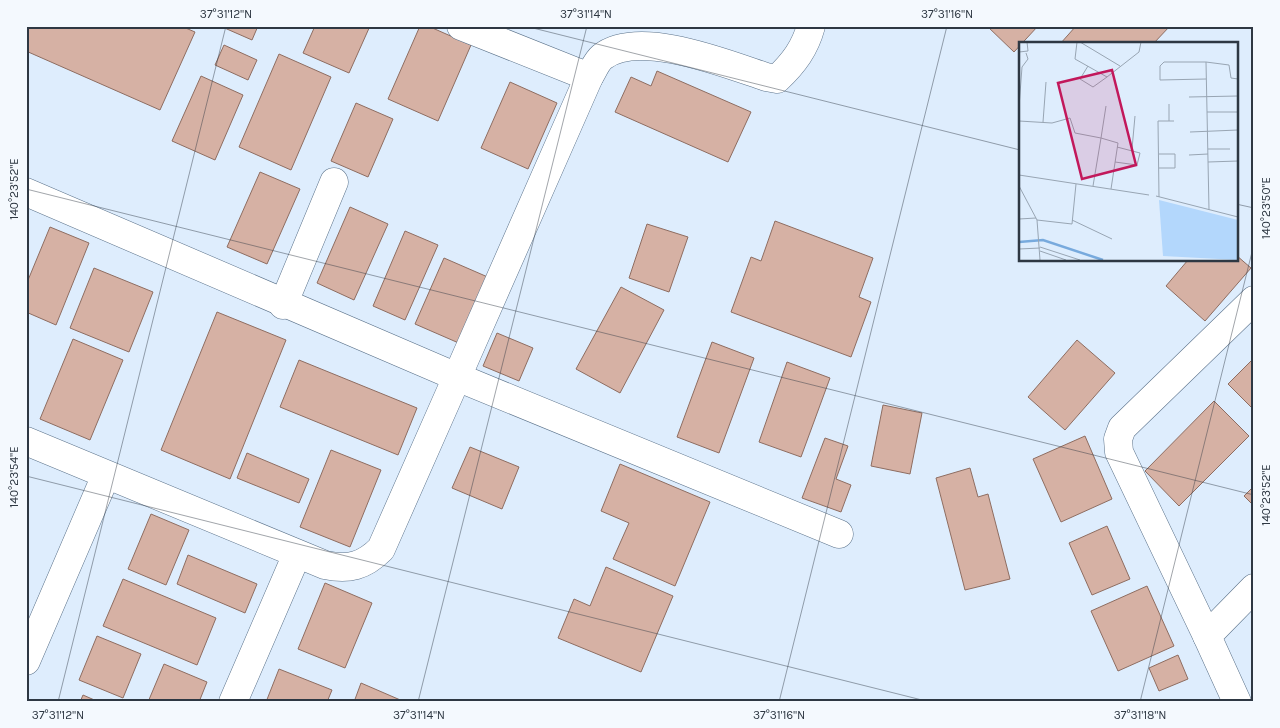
<svg xmlns="http://www.w3.org/2000/svg" width="1280" height="728" viewBox="0 0 1280 728" font-family="Karla,sans-serif">
<style>
.building{fill:#d6b1a4;stroke:#8e6d61}
.lines{fill:none;stroke-linecap:round;stroke-linejoin:round}
.street-casing{stroke:#5c738b;stroke-width:29}
.street{stroke:#fff;stroke-width:28}
.ticks{fill:none;stroke:#2e3843;stroke-width:1;stroke-opacity:0.45}
.inset-river{fill:none;stroke:#78aadd;stroke-width:2.5}
.inset-road{fill:none;stroke:#98a5b3;stroke-width:1}
.view{fill:#c2185b;fill-opacity:0.15;stroke:#c2185b;stroke-width:2.5}
.inset-edge{fill:none;stroke:#2e3843;stroke-width:2.5}
.neatline{fill:none;stroke:#2e3843;stroke-width:2}
.ticks-label{font-size:12px;text-anchor:middle;fill:#2e3843}
</style>
<rect width="100%" height="100%" fill="#deedfd"/>
<g class="building">
<path d="M26 26H181L195 32 160 110 26 51Z"/>
<path d="M220 26H258L252 40Z"/>
<path d="M315 26H370L349 73 303 53Z"/>
<path d="M420 26H428L471 45 438 121 388 99Z"/>
<path d="M987 26H1038L1014 52Z"/>
<path d="M1076 26H1170L1153 44H1060Z"/>
<path d="M224 45 257 60 248 80 215 65Z"/>
<path d="M279 54 331 77 291 170 239 147Z"/>
<path d="M657 71 751 112 728 162 615 112 631 77 651 86Z"/>
<path d="M201 76 243 95 215 160 172 141Z"/>
<path d="M510 82 557 103 528 169 481 148Z"/>
<path d="M356 103 393 119 368 177 331 161Z"/>
<path d="M260 172 300 189 267 264 227 247Z"/>
<path d="M350 207 388 224 354 300 317 283Z"/>
<path d="M775 221 873 258 859 297 871 302 851 357 731 312 751 257 761 261Z"/>
<path d="M647 224 688 237 669 292 629 278Z"/>
<path d="M50 227 89 243 56 325 26 312V285Z"/>
<path d="M405 231 438 245 405 320 373 306Z"/>
<path d="M1236 255 1251 268 1205 321 1166 286 1188 260H1236Z"/>
<path d="M444 258 490 278 461 344 415 324Z"/>
<path d="M94 268 153 292 129 352 70 328Z"/>
<path d="M621 287 664 310 620 393 576 369Z"/>
<path d="M217 312 286 340 230 479 161 450Z"/>
<path d="M497 333 533 348 519 381 483 366Z"/>
<path d="M73 339 123 360 90 440 40 419Z"/>
<path d="M1077 340 1115 373 1065 430 1028 397Z"/>
<path d="M712 342 754 358 719 453 677 437Z"/>
<path d="M1254 358V410L1228 384Z"/>
<path d="M299 360 417 408 398 455 280 407Z"/>
<path d="M787 362 830 378 801 457 759 442Z"/>
<path d="M1214 401 1249 436 1179 506 1145 471Z"/>
<path d="M883 405 922 413 910 474 871 466Z"/>
<path d="M1085 436 1112 499 1061 522 1033 459Z"/>
<path d="M825 438 848 446 836 479 851 485 841 512 802 498Z"/>
<path d="M470 447 519 467 502 509 452 488Z"/>
<path d="M331 450 381 470 350 547 300 527Z"/>
<path d="M247 453 309 479 299 503 237 478Z"/>
<path d="M620 464 710 502 675 586 613 559 629 523 601 511Z"/>
<path d="M970 468 978 497 988 494 1010 579 965 590 936 478Z"/>
<path d="M1254 486V506L1244 496Z"/>
<path d="M151 514 189 530 166 585 128 569Z"/>
<path d="M1107 526 1130 579 1092 595 1069 543Z"/>
<path d="M188 555 257 584 245 613 177 584Z"/>
<path d="M606 567 673 596 641 672 558 638 574 599 590 606Z"/>
<path d="M123 579 216 618 197 665 103 626Z"/>
<path d="M325 583 372 603 345 668 298 649Z"/>
<path d="M1147 586 1174 646 1118 671 1091 611Z"/>
<path d="M97 636 141 654 123 698 79 680Z"/>
<path d="M1178 655 1188 679 1159 691 1149 668Z"/>
<path d="M164 664 207 682 199 702H148Z"/>
<path d="M279 669 332 690 327 702H266Z"/>
<path d="M361 683 405 702H354Z"/>
<path d="M83 695 99 702H80Z"/>
</g>
<g class="lines">
<g class="street-casing">
<g id="street">
<path d="M461 26 589 77"/>
<path d="M26 192 457 377 589 77C593 71 596 62 602 57 638 28 727 64 766 77L777 79C794 63 805 48 811 26"/>
<path d="M283 305 334 182"/>
<path d="M26 441 325 565C349 570 364 566 381 549L457 377 839 534"/>
<path d="M1207 636 1119 452 1118 439 1122 428 1254 300"/>
<path d="M26 661 106 475"/>
<path d="M233 702 297 554"/>
<path d="M1237 702 1207 636 1254 588"/>
</g>
</g>
<use href="#street" class="street"/>
</g>
<path class="ticks" d="M525 26 1020 150M26 189 1254 495M1236 204 1254 208M26 476 930 702M58 702 226 26M418 702 587 26M779 702 947 26M1140 702 1254 244"/>
<g transform="translate(1019 42)">
<rect width="219" height="219" fill="#deedfd"/>
<path d="M140 158 219 178V218L144 214Z" fill="#b3d7fc"/>
<path class="inset-river" d="M0 200 24 198 84 218"/>
<path class="inset-road" d="M58 0 56 17 88 35 120 10 122 0M61 0 101 24M0 10 9 9 8 0M187 20 210 23 212 36 219 37M69 24 61 37 74 45 88 35M187 37 141 38V24L145 20H187L190 168M170 55 219 54M150 62V79M87 64 82 96 99 101 92 147M0 65 3 25 9 17 7 11M188 70H219M0 79 33 81 51 76 56 91 82 96 74 144M24 80 27 40M171 90 219 88M113 107 116 74M189 107H211M140 112H156V126H140M170 113 189 112M96 120 118 123 121 111 98 105M189 120 219 119M0 133 130 153M0 144 18 178 21 218M137 154 219 175M140 155 139 79H155M0 177 17 176M18 178 53 182 57 142M53 178 93 197M21 205 61 218M0 207 21 206M21 209 47 218"/>
<path class="view" d="M93 28 117 123 63 137 39 41Z"/>
<rect width="219" height="219" class="inset-edge"/>
</g>
<rect width="1280" height="728" fill="none" stroke="#f4f9fe" stroke-width="55"/>
<rect x="28" y="28" width="1224" height="672" class="neatline"/>
<g class="ticks-label">
<text x="226" y="18">37°31'12"N</text>
<text x="586" y="18">37°31'14"N</text>
<text x="947" y="18">37°31'16"N</text>
<text transform="translate(14 189) rotate(-90)" y="4">140°23'52"E</text>
<text transform="translate(1266 208) rotate(-90)" y="4">140°23'50"E</text>
<text transform="translate(14 477) rotate(-90)" y="4">140°23'54"E</text>
<text transform="translate(1266 495) rotate(-90)" y="4">140°23'52"E</text>
<text x="58" y="719">37°31'12"N</text>
<text x="419" y="719">37°31'14"N</text>
<text x="779" y="719">37°31'16"N</text>
<text x="1140" y="719">37°31'18"N</text>
</g>
</svg>
